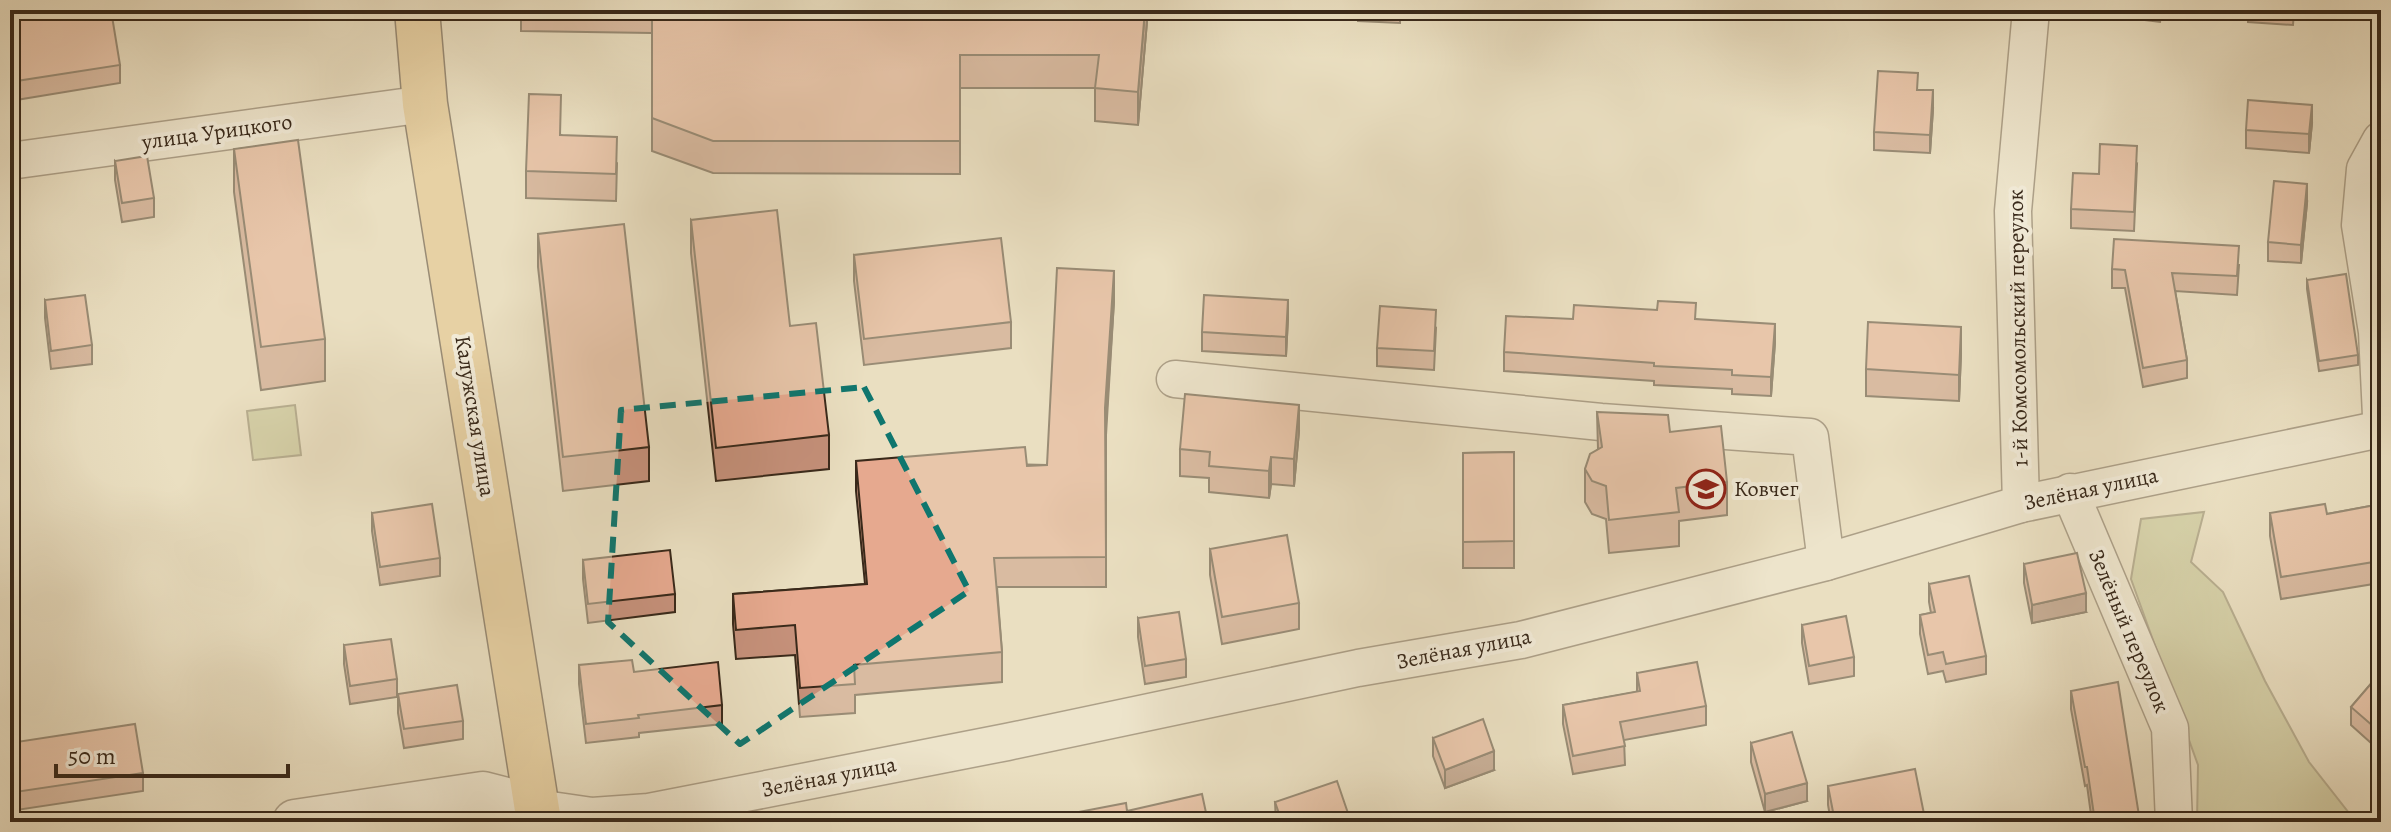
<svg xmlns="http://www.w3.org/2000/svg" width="2391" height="832" viewBox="0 0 2391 832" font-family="Alegreya,serif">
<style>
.green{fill:#bfc08d;stroke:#7c7454;stroke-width:2}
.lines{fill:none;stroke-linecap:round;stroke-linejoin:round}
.minor-casing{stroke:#655644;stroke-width:39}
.tertiary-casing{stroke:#655644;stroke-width:47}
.primary-casing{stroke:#39291a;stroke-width:47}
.minor{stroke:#f1ead7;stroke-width:36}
.tertiary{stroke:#f1ead7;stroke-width:44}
.primary{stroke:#e5c080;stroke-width:44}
.wall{fill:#c6917b;stroke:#39291a;stroke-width:2}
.shaded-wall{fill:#a17664;stroke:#39291a;stroke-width:2}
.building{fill:#e6a98f;stroke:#39291a;stroke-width:2}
.marked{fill:none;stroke:#0f766e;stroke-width:6;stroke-dasharray:16 10;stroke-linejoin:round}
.labels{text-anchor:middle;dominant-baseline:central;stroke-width:8;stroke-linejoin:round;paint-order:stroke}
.street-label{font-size:22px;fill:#39291a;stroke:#f1ead7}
.poi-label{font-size:22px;fill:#39291a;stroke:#f1ead7;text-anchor:start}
</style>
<rect width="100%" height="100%" fill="#eadfc1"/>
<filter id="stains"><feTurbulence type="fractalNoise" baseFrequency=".0025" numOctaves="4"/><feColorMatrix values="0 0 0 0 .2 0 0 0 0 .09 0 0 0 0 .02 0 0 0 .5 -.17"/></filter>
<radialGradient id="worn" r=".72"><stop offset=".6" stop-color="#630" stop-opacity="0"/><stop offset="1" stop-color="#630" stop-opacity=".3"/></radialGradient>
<g class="green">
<path d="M295 405 301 455 253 460 247 411Z"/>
<path d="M2204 512 2191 562 2223 592 2265 681 2309 762 2356 822H2197L2198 765 2131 579 2141 519Z"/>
</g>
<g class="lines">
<g class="minor-casing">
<g id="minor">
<path d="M2381 140 2365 169 2360 225 2377 332 2381 416"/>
<path d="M10 161 425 104"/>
<path d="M1175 379 1601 422 1810 437 1826 562"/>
<path d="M2070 492 2170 728 2174 822"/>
<path d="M2021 504 2013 211 2031 10"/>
<path d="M537 808 592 816 649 812 1007 742 1358 668 1521 640 1826 562 2021 504 2381 429"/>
</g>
</g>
<g class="tertiary-casing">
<path id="tertiary" d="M295 822 483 794 537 808"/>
</g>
<g class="primary-casing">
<path id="primary" d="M417 10 425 104 539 822"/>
</g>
<use href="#minor" class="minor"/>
<use href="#tertiary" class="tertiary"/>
<use href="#primary" class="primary"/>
</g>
<g class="wall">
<path d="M10 10 120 65V83L10 101Z"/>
<path d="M521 10H1148L1138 125 1095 121V88H960V174L713 173 652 151V33L521 31Z"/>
<path d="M1358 10H1400V23L1358 21Z"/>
<path d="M2097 10H2162L2160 22 2097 14Z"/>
<path d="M2248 10H2294L2293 25 2248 22Z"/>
<path d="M1933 109 1930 153 1874 150V132Z"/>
<path d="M2312 123 2309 153 2246 148V130Z"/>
<path d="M561 135 617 163 616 201 526 198V171Z"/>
<path d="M234 149 325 339V381L261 390 234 192Z"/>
<path d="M115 161 154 198V217L122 222 115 180Z"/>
<path d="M2137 164 2134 231 2071 228V209Z"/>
<path d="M2307 203 2301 263 2268 261V242Z"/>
<path d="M691 220 790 326 829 435V469L716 481 691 253Z"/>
<path d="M538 234 649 447V481L563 491 538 267Z"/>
<path d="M854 255 1011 322V348L864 365 854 281Z"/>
<path d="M10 261 13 282V300L10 301Z"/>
<path d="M2239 265 2237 295 2175 291 2187 360V378L2143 387 2125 288H2112V269Z"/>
<path d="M2307 280 2358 355V365L2319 371 2307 289Z"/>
<path d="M45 300 92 345V364L51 369 45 318Z"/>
<path d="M1114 301 1106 435V587H997L1002 652V682L855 695V713L800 717 795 655 736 659 733 624V594L865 584 856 491V461L1047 465Z"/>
<path d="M1288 318 1286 356 1202 351V332Z"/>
<path d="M1573 319H1696L1775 342 1771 396 1732 394V389L1654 385V381L1504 371V352Z"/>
<path d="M1436 328 1434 370 1377 366V348Z"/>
<path d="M1961 354 1959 401 1866 396V369Z"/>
<path d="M1597 412 1670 432 1727 482V515L1679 521V546L1609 553 1606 519 1592 514 1585 502V469L1598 449Z"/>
<path d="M1299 431 1294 486 1271 484 1269 498 1209 492V478L1180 476V449Z"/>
<path d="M1514 452V568H1463V453Z"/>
<path d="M2381 504V587L2380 583 2281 599 2270 536V513L2327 514Z"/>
<path d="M372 513 440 558V576L380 585 372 531Z"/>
<path d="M1210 549 1299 603V629L1222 644 1210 575Z"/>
<path d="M583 560 675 594V612L588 623 583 579Z"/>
<path d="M2024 564 2086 612 2032 623 2024 583Z"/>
<path d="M1929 584 1986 656V674L1946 682 1943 671 1928 674 1920 634V615L1931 613 1929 602Z"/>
<path d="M1138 618 1186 659V677L1145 684 1138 637Z"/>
<path d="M1802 625 1854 657V676L1809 684 1802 643Z"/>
<path d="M344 645 397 679V697L350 704 344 664Z"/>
<path d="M579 665 634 672 722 705V724L639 733V737L586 743 579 684Z"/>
<path d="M2381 672V752L2351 725V707Z"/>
<path d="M1637 673 1706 706V725L1624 740 1625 765 1573 774 1563 724V705L1637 692Z"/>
<path d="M2071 691 2140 822H2092L2087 785 2085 786 2071 709Z"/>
<path d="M398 694 463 721V739L404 748 398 713Z"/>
<path d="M1433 738 1494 770 1445 788 1433 756Z"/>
<path d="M10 743 143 773V791L16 810V816L10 817Z"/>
<path d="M1751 743 1807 801 1765 812 1751 762Z"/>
<path d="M1828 786 1924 814V822H1831L1828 805Z"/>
<path d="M1275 802 1351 822H1276Z"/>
</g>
<g class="shaded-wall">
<path d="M1145 10H1148L1138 125V92Z"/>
<path d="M1933 90V109L1930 153V135Z"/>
<path d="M2312 105V123L2309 153V134Z"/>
<path d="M2307 184V203L2301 263V245Z"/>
<path d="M1114 271V301L1105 438V408Z"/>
<path d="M1288 300V318L1286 356V337Z"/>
<path d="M1775 324V342L1771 396V377Z"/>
<path d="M1961 327V354L1959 401V375Z"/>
<path d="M1299 405V431L1294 486V459Z"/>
<path d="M1271 457V484L1269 498V471Z"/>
<path d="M2086 593V612L2032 623V605Z"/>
<path d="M1494 751V770L1445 788V770Z"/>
<path d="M1807 783V801L1765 812V794Z"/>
</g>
<g class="building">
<path d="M10 10H111L120 65 10 82Z"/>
<path d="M652 10H1145L1138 92 1095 88 1099 55H960V141H713L652 118Z"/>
<path d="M1878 71 1918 73 1917 90H1933L1930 135 1874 132Z"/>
<path d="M529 94 561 95 560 135 617 137 616 174 526 171Z"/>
<path d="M2248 100 2312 105 2309 134 2246 130Z"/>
<path d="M298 140 325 339 261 347 234 149Z"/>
<path d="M2100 144 2137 146 2134 212 2071 209 2073 173 2099 174Z"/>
<path d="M147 156 154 198 122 203 115 161Z"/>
<path d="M2274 181 2307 184 2301 245 2268 242Z"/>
<path d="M777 210 790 326 816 323 829 435 716 448 691 220Z"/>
<path d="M624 224 649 447 563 457 538 234Z"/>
<path d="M1001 238 1011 322 864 339 854 255Z"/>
<path d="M2114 239 2239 246 2237 276 2172 273 2187 360 2143 368 2125 270 2112 269Z"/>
<path d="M10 261 13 282H10Z"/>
<path d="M1057 268 1114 271 1105 408 1106 557 994 558 1002 652 854 665 855 684 800 688 795 625 736 630 733 594 867 584 856 461 1025 447 1027 466 1047 465Z"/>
<path d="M2346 274 2358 355 2319 361 2307 280Z"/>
<path d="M85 295 92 345 51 351 45 300Z"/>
<path d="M1204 295 1288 300 1286 337 1202 332Z"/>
<path d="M1658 301 1696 303 1695 319 1775 324 1771 377 1732 375V370L1654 366V363L1504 352 1506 316 1573 319 1574 305 1657 310Z"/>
<path d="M1380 306 1436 310 1434 351 1377 348Z"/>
<path d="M1868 322 1961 327 1959 375 1866 369Z"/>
<path d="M1185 394 1299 405 1294 459 1271 457 1269 471 1209 466 1210 452 1180 449Z"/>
<path d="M1597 412 1668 415 1670 432 1721 426 1727 482 1676 488 1679 512 1609 520 1606 486 1592 481 1585 469 1590 454 1602 447Z"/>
<path d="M1514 452V541L1463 542V453Z"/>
<path d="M432 504 440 558 380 567 372 513Z"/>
<path d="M2325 504 2327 514 2381 504V565L2380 561 2281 577 2270 513Z"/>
<path d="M1287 535 1299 603 1222 617 1210 549Z"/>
<path d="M670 550 675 594 588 604 583 560Z"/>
<path d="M2077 553 2086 593 2032 605 2024 564Z"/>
<path d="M1969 576 1986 656 1946 664 1943 652 1928 655 1920 615 1935 612 1929 584Z"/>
<path d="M1179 612 1186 659 1145 666 1138 618Z"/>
<path d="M1846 616 1854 657 1809 666 1802 625Z"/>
<path d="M391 639 397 679 350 686 344 645Z"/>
<path d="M632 660 634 672 718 662 722 705 638 715 639 718 586 724 579 665Z"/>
<path d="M1697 662 1706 706 1620 722 1625 746 1573 756 1563 705 1640 691 1637 673Z"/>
<path d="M2381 672V733L2351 707Z"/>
<path d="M2118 682 2140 822H2095L2087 767H2085L2071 691Z"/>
<path d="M457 685 463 721 404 729 398 694Z"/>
<path d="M1483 719 1494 751 1445 770 1433 738Z"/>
<path d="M135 724 143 773 15 792 16 797 10 798V743Z"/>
<path d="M1792 732 1807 783 1765 794 1751 743Z"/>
<path d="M1915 769 1924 814 1881 822H1835L1828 786Z"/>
<path d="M1337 781 1351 822H1282L1275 802Z"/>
<path d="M1202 794 1208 822H1069L1068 814 1126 803 1127 811Z"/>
</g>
<path d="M0 0H2391V832H0ZM864 387 969 591 740 744 608 622 621 410Z" fill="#eadfc1" fill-opacity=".55" fill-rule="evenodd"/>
<path class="marked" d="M864 387 969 591 740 744 608 622 621 410Z"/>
<defs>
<g id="school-ring" transform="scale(2)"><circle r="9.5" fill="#f1ead7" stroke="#8f2418" stroke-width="1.5"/><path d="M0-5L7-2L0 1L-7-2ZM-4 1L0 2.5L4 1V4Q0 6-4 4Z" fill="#8f2418"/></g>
</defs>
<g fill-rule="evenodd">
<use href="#school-ring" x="1706" y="489"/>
</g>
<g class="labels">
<g class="street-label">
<text transform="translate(217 132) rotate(-8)">улица Урицкого</text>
<text transform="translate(2018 328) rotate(-91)">1-й Комсомольский переулок</text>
<text transform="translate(475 416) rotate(81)">Калужская улица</text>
<text transform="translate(2091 489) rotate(-12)">Зелёная улица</text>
<text transform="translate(2129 631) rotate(67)">Зелёный переулок</text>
<text transform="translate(1464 649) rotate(-11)">Зелёная улица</text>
<text transform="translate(829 777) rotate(-11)">Зелёная улица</text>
</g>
<g class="poi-label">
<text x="1734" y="489">Ковчег</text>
</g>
</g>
<rect width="2391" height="832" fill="none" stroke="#eadfc1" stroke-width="40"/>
<rect x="12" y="12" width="2367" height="808" fill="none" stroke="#39291a" stroke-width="4"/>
<rect x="20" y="20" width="2351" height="792" fill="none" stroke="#39291a" stroke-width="2"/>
<path d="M56 764v12h232v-12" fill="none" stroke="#39291a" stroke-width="4"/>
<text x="68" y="764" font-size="24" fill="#39291a" stroke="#f1ead7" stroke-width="6" paint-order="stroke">50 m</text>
<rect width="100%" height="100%" filter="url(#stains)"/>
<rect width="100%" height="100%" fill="url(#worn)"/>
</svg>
